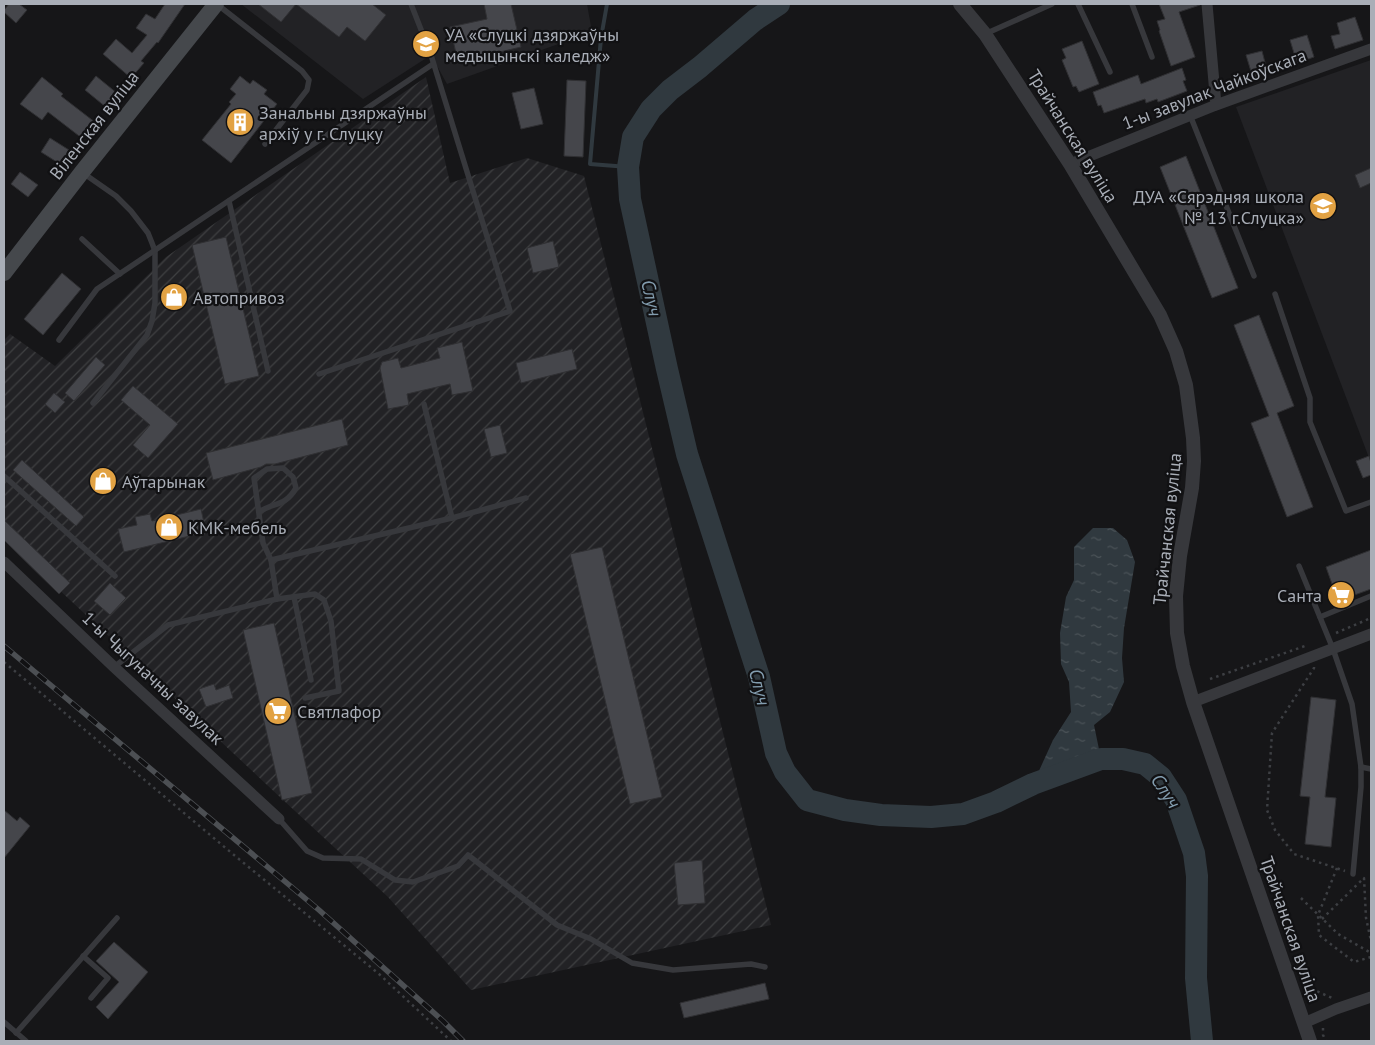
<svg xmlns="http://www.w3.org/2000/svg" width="1375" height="1045" viewBox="0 0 1375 1045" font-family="'PT Sans',sans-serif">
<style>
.built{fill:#222225}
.industrial{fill:url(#industrial-furrows)}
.water{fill:url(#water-ripples)}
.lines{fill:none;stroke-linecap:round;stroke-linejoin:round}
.stream{stroke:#30393f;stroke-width:4}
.river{stroke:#30393f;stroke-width:22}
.building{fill:#45464b;stroke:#303033}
.path{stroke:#3d3f43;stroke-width:2.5;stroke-dasharray:2.5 4;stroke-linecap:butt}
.service{stroke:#37383c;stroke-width:5.5}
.minor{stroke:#37383c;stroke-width:11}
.tertiary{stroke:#37383c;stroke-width:14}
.secondary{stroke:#45484c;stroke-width:16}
.rail-casing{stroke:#4c4f53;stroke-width:5.5}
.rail{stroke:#111113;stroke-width:4;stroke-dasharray:11;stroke-linecap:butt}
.labels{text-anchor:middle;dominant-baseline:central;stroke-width:4.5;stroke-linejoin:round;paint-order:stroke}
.poi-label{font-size:18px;fill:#a9aeb7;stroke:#111113;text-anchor:start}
.street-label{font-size:18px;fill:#a9aeb7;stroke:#111113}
.water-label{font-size:19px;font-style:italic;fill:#839daf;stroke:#111113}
</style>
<defs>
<pattern id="industrial-furrows" width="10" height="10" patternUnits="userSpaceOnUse" patternTransform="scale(1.25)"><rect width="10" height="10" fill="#222225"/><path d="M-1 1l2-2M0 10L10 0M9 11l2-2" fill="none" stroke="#3f4042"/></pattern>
<pattern id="water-ripples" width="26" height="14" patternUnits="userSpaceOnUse" patternTransform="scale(1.25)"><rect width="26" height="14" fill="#30393f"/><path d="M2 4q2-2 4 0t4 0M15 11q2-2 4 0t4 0" fill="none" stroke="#4b5358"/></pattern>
</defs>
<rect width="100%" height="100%" fill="#161618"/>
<g class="built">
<path d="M241 4H587L592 32 447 84 431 55 363 99Z"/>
<path d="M1371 60V463L1236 107Z"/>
</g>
<path class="industrial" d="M426 77 450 183 527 158 584 176 771 925 471 990 388 897 282 799 4 538V340L10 334 55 366 166 257Z"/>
<path class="water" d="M1093 528H1113L1127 540 1135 562 1124 628 1122 658 1124 682 1110 712 1094 725 1101 759 1033 784 1053 740 1071 712 1069 682 1061 664 1060 633 1066 597 1074 580V547Z"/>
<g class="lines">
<path class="stream" d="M607 4 601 38 590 164 628 167"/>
<path class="river" d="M779 4 755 20 700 67 670 90 651 109 633 137 628 167 630 199 667 369 687 454 759 677 776 753 785 772 807 800 845 810 881 815 931 817 963 814 996 802 1033 784 1101 759H1123L1145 764 1161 777 1176 800 1194 853 1197 876 1196 978 1202 1041"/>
</g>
<g class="building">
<path d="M9 4H19L27 10 16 23 4 12V10Z"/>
<path d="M165 4H185L158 43 157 42 141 61 144 63 131 78 103 54 116 39 132 53 147 35 136 28 146 14 155 19Z"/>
<path d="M258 4H296L281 22Z"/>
<path d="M296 4H372L386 15 365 41 347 27 339 37Z"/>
<path d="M484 4H511L521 47 458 62 450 27 487 19Z"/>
<path d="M1159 4H1200V5L1179 12 1195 57 1171 66 1159 31 1160 30 1157 21 1165 19Z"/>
<path d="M1355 17 1363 40 1335 49 1331 36 1340 34 1337 23Z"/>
<path d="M1307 35 1314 57 1297 63 1290 40Z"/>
<path d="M1082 41 1099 84 1079 92 1076 86 1073 87 1062 60 1066 58 1062 49Z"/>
<path d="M1262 51 1268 74 1253 78 1246 55Z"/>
<path d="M1182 68 1186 80 1183 81 1187 91 1158 102 1157 99 1146 103 1145 99 1104 113 1101 105 1098 106 1093 92 1138 75 1141 84Z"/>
<path d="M96 76 118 94 107 108 85 90Z"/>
<path d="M240 76 250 84 253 80 267 90 264 94 277 104 231 163 202 140 231 104 229 102 236 94 230 89Z"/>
<path d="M42 77 63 94 61 96 96 123 83 139 48 112 42 120 20 104Z"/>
<path d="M567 80 586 81 583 157 564 156Z"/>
<path d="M534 88 543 124 521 129 512 93Z"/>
<path d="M50 138 69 150 60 164 41 152Z"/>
<path d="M1186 156 1238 288 1212 298 1160 167Z"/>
<path d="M1371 168V183L1360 188 1355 175Z"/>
<path d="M20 172 38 185 28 197 11 184Z"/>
<path d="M226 237 259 376 225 384 192 245Z"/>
<path d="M553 241 559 267 533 273 527 248Z"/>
<path d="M62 273 81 289 43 335 24 319Z"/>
<path d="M1259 315 1294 406 1277 413 1313 507 1287 517 1251 423 1269 416 1234 325Z"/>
<path d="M462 342 473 391 452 395 450 384 407 394 409 405 388 409 380 368 382 362 398 358 401 368 440 358 437 348Z"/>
<path d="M572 349 577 369 521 383 516 363Z"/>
<path d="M96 357 105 365 74 401 65 393Z"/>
<path d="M133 386 178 424 148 458 133 445 150 425 121 400Z"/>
<path d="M54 393 65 402 55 413 45 404Z"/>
<path d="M342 419 348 445 275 464H266L261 467 213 480 206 453Z"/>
<path d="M500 425 507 453 491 457 484 429Z"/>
<path d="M1369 456 1371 463V475L1363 478 1356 461Z"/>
<path d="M22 460 84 517 76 526 13 470Z"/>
<path d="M201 509 206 532 124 552 118 529 137 525 135 517 150 514 152 521Z"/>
<path d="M4 520 70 583 59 594 4 540Z"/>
<path d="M602 547 662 797 630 804 570 554Z"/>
<path d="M1371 550V589L1338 601 1326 567Z"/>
<path d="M110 583 126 598 110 615 94 601Z"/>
<path d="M274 623 312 793 282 800 243 630Z"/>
<path d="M214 684 216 690 229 685 233 698 206 707 199 689Z"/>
<path d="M1311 697 1336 700 1325 797 1336 798 1331 847 1305 844 1310 797 1300 796Z"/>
<path d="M4 810 17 821 20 817 30 826 4 858Z"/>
<path d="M702 860 705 903 678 905 674 863Z"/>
<path d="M114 942 148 972 108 1019 96 1007 119 982 96 961Z"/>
<path d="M765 983 769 999 684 1018 680 1003Z"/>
</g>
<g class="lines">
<g class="path">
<path d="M1336 633 1371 618"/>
<path d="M4 662 234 855 379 974 451 1041"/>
<path d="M1314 667V668L1272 733 1267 810 1275 830 1294 854 1345 871"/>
<path d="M1210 679 1305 646"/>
<path d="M1337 868 1318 915 1319 935 1354 962 1371 957"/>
<path d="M1301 898 1338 934 1371 953"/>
<path d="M1322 919 1364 878 1366 918 1371 941"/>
<path d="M1305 991 1312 989 1332 998"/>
<path d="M1323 1028V1035L1326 1041"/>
</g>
<g class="service">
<path d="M1078 4 1110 72"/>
<path d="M1132 4 1152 57"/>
<path d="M218 5 302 71 309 80 307 90 265 144"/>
<path d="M985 34 1052 4"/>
<path d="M1190 115 1254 276"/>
<path d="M83 173 116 196 131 211 148 233 152 243 155 251V303L152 321 147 335 93 403"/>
<path d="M229 201 268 371"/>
<path d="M82 239 120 274"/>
<path d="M1275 294 1310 398V422L1346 511 1371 502"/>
<path d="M59 340 97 289 433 64"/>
<path d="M319 374 510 311 431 55 411 4"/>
<path d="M424 404 452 518"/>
<path d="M4 476 115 576"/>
<path d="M259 512C274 502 285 507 296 488L293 477 283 468 267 469 254 478 263 543 271 560"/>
<path d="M1299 566 1333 649 1352 704 1361 767V787L1353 874"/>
<path d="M294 597 311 680"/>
<path d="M277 599 315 594 324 600 331 621 339 691 305 698"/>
<path d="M1320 617 1371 596"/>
<path d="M114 667 168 625 277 599 271 560 452 518 526 498"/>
<path d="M1361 767 1371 769"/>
<path d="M279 819 307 851 323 858 361 859 395 880 413 882 458 866 468 855 557 925 591 939 632 963 673 970 751 964 765 967"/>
<path d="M83 956 108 978 91 998"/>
<path d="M4 1022 26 1041"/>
<path d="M16 1033 117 918"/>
</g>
<g class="minor">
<path d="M1207 4 1216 105"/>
<path d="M1070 164 1216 105 1371 49"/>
<path d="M4 562 114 667 279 819"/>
<path d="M1193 702 1371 634"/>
<path d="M1304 1023 1336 1009 1371 997"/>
</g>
<path class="tertiary" d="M960 4 985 34 1070 164 1160 315 1176 351 1186 385 1193 438 1194 461 1192 488 1180 556 1176 596 1177 633 1183 666 1193 702 1310 1041"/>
<path class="secondary" d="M4 273 82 172 216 4"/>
<g class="rail-casing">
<path id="rail" d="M4 646 319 910 443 1021 463 1041"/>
</g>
<use href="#rail" class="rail"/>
</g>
<defs>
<g id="university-disc" transform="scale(1.4375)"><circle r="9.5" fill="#e2a243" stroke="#111113"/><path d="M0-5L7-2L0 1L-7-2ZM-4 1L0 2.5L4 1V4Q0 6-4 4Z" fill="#fff"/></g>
<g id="building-disc" transform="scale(1.4375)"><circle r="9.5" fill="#e2a243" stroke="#111113"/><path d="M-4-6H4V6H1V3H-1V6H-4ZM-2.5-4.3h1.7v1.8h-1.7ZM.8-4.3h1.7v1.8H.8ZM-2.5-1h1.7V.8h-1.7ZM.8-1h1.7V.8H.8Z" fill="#fff"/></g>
<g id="school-disc" transform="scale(1.4375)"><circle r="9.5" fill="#e2a243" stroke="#111113"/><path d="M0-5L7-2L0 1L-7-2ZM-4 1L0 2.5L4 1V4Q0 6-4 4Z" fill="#fff"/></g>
<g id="shop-disc" transform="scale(1.4375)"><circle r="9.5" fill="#e2a243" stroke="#111113"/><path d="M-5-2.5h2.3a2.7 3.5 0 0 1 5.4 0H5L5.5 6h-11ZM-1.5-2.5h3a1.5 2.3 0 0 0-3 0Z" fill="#fff"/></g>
<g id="supermarket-disc" transform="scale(1.4375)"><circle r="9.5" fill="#e2a243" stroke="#111113"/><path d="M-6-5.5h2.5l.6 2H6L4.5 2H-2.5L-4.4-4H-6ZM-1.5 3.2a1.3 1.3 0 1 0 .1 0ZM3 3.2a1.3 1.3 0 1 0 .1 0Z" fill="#fff"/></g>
</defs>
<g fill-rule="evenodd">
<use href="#university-disc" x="426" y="44"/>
<use href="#building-disc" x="240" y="122"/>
<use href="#school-disc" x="1323" y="206"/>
<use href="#shop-disc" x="174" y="297"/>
<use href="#shop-disc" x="103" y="481"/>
<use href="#shop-disc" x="169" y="527"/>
<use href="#supermarket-disc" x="1341" y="595"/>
<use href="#supermarket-disc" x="278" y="711"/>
</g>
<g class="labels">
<g class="poi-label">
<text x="445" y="34">УА «Слуцкі дзяржаўны<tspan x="445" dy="21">медыцынскі каледж»</tspan></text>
<text x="259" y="112">Занальны дзяржаўны<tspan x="259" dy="21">архіў у г. Слуцку</tspan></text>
<text x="1304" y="196" text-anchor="end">ДУА «Сярэдняя школа<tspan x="1304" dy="21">№ 13 г.Слуцка»</tspan></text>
<text x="193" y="297">Автопривоз</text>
<text x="122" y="481">Аўтарынак</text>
<text x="188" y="527">КМК-мебель</text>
<text x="1322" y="595" text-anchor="end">Санта</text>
<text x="297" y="711">Святлафор</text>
</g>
<g class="street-label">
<text transform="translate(1214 89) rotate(-21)">1-ы завулак Чайкоўскага</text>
<text transform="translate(94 125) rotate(-52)">Віленская вуліца</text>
<text transform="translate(1073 136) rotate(58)">Трайчанская вуліца</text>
<text transform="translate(1167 529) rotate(-84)">Трайчанская вуліца</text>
<text transform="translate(153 678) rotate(43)">1-ы Чыгуначны завулак</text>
<text transform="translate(1291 929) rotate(71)">Трайчанская вуліца</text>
</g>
<g class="water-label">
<text transform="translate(652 298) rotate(77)">Случ</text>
<text transform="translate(760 687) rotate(76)">Случ</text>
<text transform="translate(1166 791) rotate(56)">Случ</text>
</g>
</g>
<rect width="1375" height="1045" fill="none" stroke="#a9aeb7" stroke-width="10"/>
</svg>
